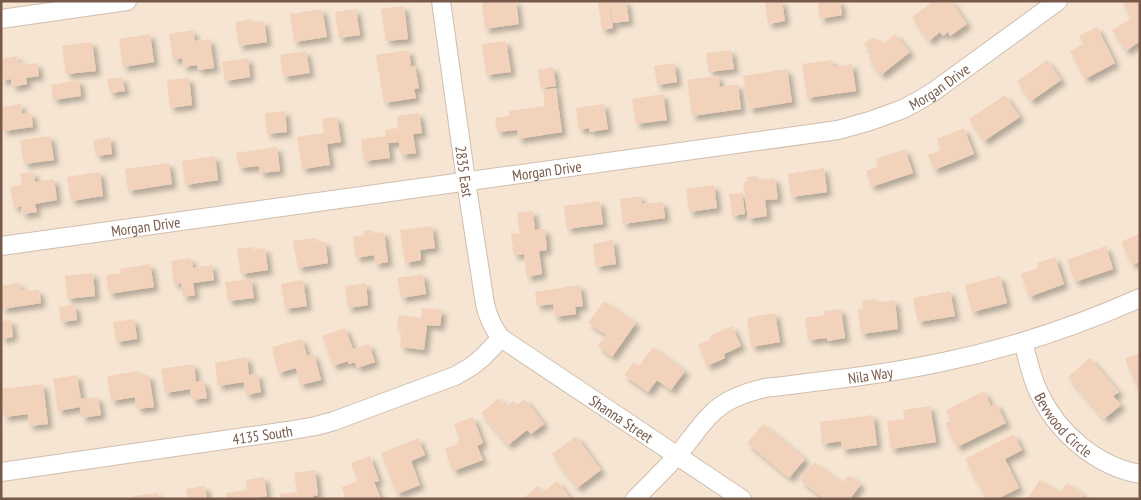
<svg xmlns="http://www.w3.org/2000/svg" width="1141" height="500" viewBox="0 0 1141 500" font-family="'PT Sans Narrow',sans-serif">
<style>
.residential{fill:#f5e5d2}
.building{fill:#f3d2bb;filter:url(#shadow)}
.lines{fill:none;stroke-linecap:round;stroke-linejoin:round}
.minor-casing{stroke:#d1bdad;stroke-width:20}
.minor{stroke:#fff;stroke-width:18}
.labels{text-anchor:middle;dominant-baseline:central;stroke-width:4;stroke-linejoin:round;paint-order:stroke}
.street-label{font-size:15px;fill:#765949;stroke:#fff7eb}
</style>
<defs>
<filter id="shadow"><feDropShadow dx="4.5" dy="4.5" stdDeviation="2.5" flood-color="#0004"/></filter>
</defs>
<rect width="100%" height="100%" fill="#fdf3e4"/>
<rect class="residential" x="1" y="1" width="1139" height="498"/>
<g class="building">
<path d="M482 1H516L519 24 485 29Z"/>
<path d="M609 1 613 28 602 30 598 2Z"/>
<path d="M610 1H626L629 21 613 23Z"/>
<path d="M772 1H782L785 21 768 24 765 2Z"/>
<path d="M828 1H840L842 15 820 19 818 3Z"/>
<path d="M934 1H951L967 24 950 36 948 32 943 36 940 32 929 41 912 17Z"/>
<path d="M1127 1H1138L1140 4V41L1126 51 1112 30 1132 18 1123 4Z"/>
<path d="M404 6 408 39 386 41 381 9Z"/>
<path d="M322 9 327 37 294 42 290 14Z"/>
<path d="M356 9 360 35 339 38 335 12Z"/>
<path d="M252 19V23L264 21 267 42 239 46 235 22Z"/>
<path d="M1097 27 1115 63 1085 79 1070 51 1083 44 1079 36Z"/>
<path d="M193 30 195 41 210 39 214 68 198 70 197 65 183 67 182 58 173 60 169 34Z"/>
<path d="M150 34 154 62 123 67 119 39Z"/>
<path d="M895 34 910 52 881 75 868 58 873 54 864 44 872 38 880 40 883 44Z"/>
<path d="M506 41 511 72 486 75 482 44Z"/>
<path d="M92 42 96 71 66 74 62 46Z"/>
<path d="M409 50 411 66H415L419 88 414 89 416 98 384 103 376 55Z"/>
<path d="M731 50 734 69 709 72 706 53Z"/>
<path d="M306 51 310 73 283 77 280 55Z"/>
<path d="M17 56 18 63 24 62 25 65 37 63 39 76 26 78 27 84 12 87 11 79 1 81V59Z"/>
<path d="M248 58 250 77 225 81 222 62Z"/>
<path d="M832 60 833 67 852 64 856 91 807 98 802 64Z"/>
<path d="M1047 60 1061 80 1031 101 1017 81Z"/>
<path d="M674 63 677 82 657 85 654 66Z"/>
<path d="M553 67 556 86 541 88 538 70Z"/>
<path d="M787 69 792 102 749 109 743 76Z"/>
<path d="M718 76 720 87 738 84 741 109 692 116 687 80Z"/>
<path d="M122 77 125 91 110 93 107 79Z"/>
<path d="M189 78 192 105 170 108 167 80Z"/>
<path d="M79 80 81 96 53 100 51 85Z"/>
<path d="M556 88 562 132 518 139 517 130 497 132 495 118 509 116V111L545 106 543 90Z"/>
<path d="M663 94 667 120 636 124 632 99Z"/>
<path d="M1005 95 1020 117 984 141 969 119Z"/>
<path d="M21 104 22 114 31 113 33 127 3 131 1 107Z"/>
<path d="M604 104 608 129 590 132 589 128 579 130 576 108Z"/>
<path d="M285 111 287 132 267 134 265 113Z"/>
<path d="M419 113 422 133 413 134 416 153 401 155 399 142 388 143 390 158 364 161 361 139 386 136 385 130 398 128 397 116Z"/>
<path d="M337 117 341 142 327 144 330 165 302 169 297 137 324 133 322 119Z"/>
<path d="M964 128 974 154 934 170 928 155 941 150 937 139Z"/>
<path d="M50 136 54 160 24 164 20 140Z"/>
<path d="M110 137 112 154 96 156 93 140Z"/>
<path d="M277 147 280 171 260 173 259 166 239 168 236 153Z"/>
<path d="M905 149 913 173 871 187 866 171 878 167 876 159Z"/>
<path d="M215 156 218 180 185 185 182 161Z"/>
<path d="M169 163 172 184 128 191 125 169Z"/>
<path d="M824 168 827 192 791 197 788 174Z"/>
<path d="M34 172 35 182 54 179 57 200 35 204 37 212 22 214 21 206 14 208 10 187 22 185 20 174Z"/>
<path d="M100 172 103 196 71 201 67 177Z"/>
<path d="M757 176 758 180 775 178 778 199 765 200 767 216 748 219 743 182 748 181 747 177Z"/>
<path d="M714 185 717 208 689 212 686 189Z"/>
<path d="M742 193 745 214 732 216 729 194Z"/>
<path d="M641 196 642 204 663 202 665 218 623 224 620 199Z"/>
<path d="M600 201 603 224 567 229 564 206Z"/>
<path d="M533 211 535 230 545 229 547 250 539 251 542 274 527 277 524 254 514 255 511 234 520 233 517 213Z"/>
<path d="M432 226 435 248 420 250 421 260 405 263 400 230Z"/>
<path d="M372 230V234L384 232 388 262 375 264 374 255 356 258 353 237 364 235V231Z"/>
<path d="M1140 233V262L1132 265 1121 242Z"/>
<path d="M315 238V243L325 241 328 263 298 268 293 241Z"/>
<path d="M613 240 616 264 596 267 593 244Z"/>
<path d="M1106 246 1113 269 1075 282 1067 260Z"/>
<path d="M253 247 254 250 265 248 268 270 241 274 237 249Z"/>
<path d="M1055 257 1064 284 1029 297 1021 274 1039 268 1037 263Z"/>
<path d="M191 258 193 268 212 265 214 280 193 283 195 295 183 297 181 283 174 284 171 261Z"/>
<path d="M150 264 154 287 109 294 106 275 121 273 120 269Z"/>
<path d="M93 273 95 296 67 299 65 276Z"/>
<path d="M423 274 426 294 401 298 397 278Z"/>
<path d="M1000 276 1007 303 972 312 965 285Z"/>
<path d="M251 279 254 298 228 301 225 282Z"/>
<path d="M303 280 307 306 285 309 281 284Z"/>
<path d="M20 283 21 290 27 289V291L39 290 41 303 2 309 1 286Z"/>
<path d="M366 283 368 305 348 308 345 286Z"/>
<path d="M580 285 583 306 575 307 576 314 555 317 553 304 537 306 535 292Z"/>
<path d="M950 291 955 316 918 322 913 298Z"/>
<path d="M876 299 877 303 895 300 898 329 861 334 858 309H863L862 301Z"/>
<path d="M604 301 636 323 612 357 598 346 606 335 588 323Z"/>
<path d="M75 305 77 320 61 322 59 307Z"/>
<path d="M422 308 442 310 440 326 427 325 424 350 400 347 402 330 397 329 399 315 421 318Z"/>
<path d="M841 309 845 338 827 341V338L808 340 805 318 825 315 824 311Z"/>
<path d="M775 313 780 342 751 347 747 318Z"/>
<path d="M134 319 137 339 116 342 113 322Z"/>
<path d="M11 320 13 337 1 339V321Z"/>
<path d="M732 326 741 346 724 354 725 358 707 366 698 345 711 339 710 336Z"/>
<path d="M345 328 353 349 369 344 375 362 357 368 355 362 349 364 348 361 333 366 322 336Z"/>
<path d="M302 339 307 356 314 354 321 380 300 385 296 368 278 373 272 347Z"/>
<path d="M653 347 685 371 671 390 657 380 648 392 624 375 634 362 639 366Z"/>
<path d="M1140 353V385L1137 387 1125 359Z"/>
<path d="M247 357 249 375 258 374 261 392 246 395 244 382 218 386 215 363Z"/>
<path d="M1090 358 1119 392 1113 396 1121 405 1104 419 1068 377Z"/>
<path d="M194 364 196 382 204 381 207 398 192 400 190 389 165 393 161 369Z"/>
<path d="M139 371 140 376 149 375 154 407 137 409 135 397 111 401 107 376Z"/>
<path d="M77 375 81 399 98 397 101 415 82 418 80 407 58 411 53 379Z"/>
<path d="M43 384 48 424 29 426 28 414 4 417 1 389Z"/>
<path d="M984 391 991 406 996 403 1006 423 957 447 945 423 951 421 946 410Z"/>
<path d="M499 398 506 407 513 401 517 405 525 399 544 424 531 434 527 430 508 445 481 413Z"/>
<path d="M930 406 936 442 891 449 887 421 905 419 903 410Z"/>
<path d="M873 415 877 445 842 450 841 441 822 444 820 422Z"/>
<path d="M473 417 483 443 477 446 483 460 453 471 445 449 458 444 457 441 460 440 454 424Z"/>
<path d="M763 424 805 459 789 478 747 443Z"/>
<path d="M1014 434 1022 450 1005 459 1019 488 997 499H986L965 459Z"/>
<path d="M576 436 601 470 577 488 552 454Z"/>
<path d="M418 438 425 455 411 461 420 485 397 494 381 453Z"/>
<path d="M370 456 379 481 374 482 381 499H346L342 487 358 481 351 463Z"/>
<path d="M814 462 842 483 848 475 861 484 850 499H824L800 480Z"/>
<path d="M315 470 318 495 313 496 314 499H281L280 494 297 492 294 473Z"/>
<path d="M264 477 267 496 250 499H226V493L247 490 246 480Z"/>
<path d="M1040 480 1060 493 1067 483 1084 495 1081 499H1027Z"/>
<path d="M557 481 571 499H522L538 486 543 492Z"/>
<path d="M205 486 207 499H188L186 489Z"/>
<path d="M158 493 159 499H135L134 496Z"/>
</g>
<g class="lines">
<g class="minor-casing">
<g id="minor">
<path id="s1" d="M441 1 466 181 485 304C488 317 492 327 501 338L742 499"/>
<path d="M1 19 127 1"/>
<path id="s2" d="M1 246 838 130 870 121 903 109 918 101 933 92 1058 1"/>
<path id="s3" d="M1023 342C1028 359 1031 377 1039 393 1058 433 1096 466 1140 474"/>
<path id="s4" d="M1 472 287 431 316 426 334 421 455 376 472 366 483 357 501 338"/>
<path id="s5" d="M635 499C649 485 663 471 676 457 692 439 705 415 725 403 738 395 752 391 765 388 823 381 881 375 938 363 1008 349 1075 327 1140 298"/>
</g>
</g>
<use href="#minor" class="minor"/>
</g>
<g class="labels">
<g class="street-label">
<text stroke="none"><textPath href="#s2" startOffset="956">Morgan Drive</textPath></text>
<text stroke="none"><textPath href="#s2" startOffset="551">Morgan Drive</textPath></text>
<text stroke="none"><textPath href="#s1" startOffset="172">2835 East</textPath></text>
<text stroke="none"><textPath href="#s2" startOffset="146">Morgan Drive</textPath></text>
<text stroke="none"><textPath href="#s5" startOffset="281">Nila Way</textPath></text>
<text stroke="none"><textPath href="#s1" startOffset="489">Shanna Street</textPath></text>
<text stroke="none"><textPath href="#s3" startOffset="94">Bevwood Circle</textPath></text>
<text stroke="none"><textPath href="#s4" startOffset="264">4135 South</textPath></text>
</g>
</g>
<rect width="1141" height="500" fill="none" stroke="#765949" stroke-width="5"/>
</svg>
